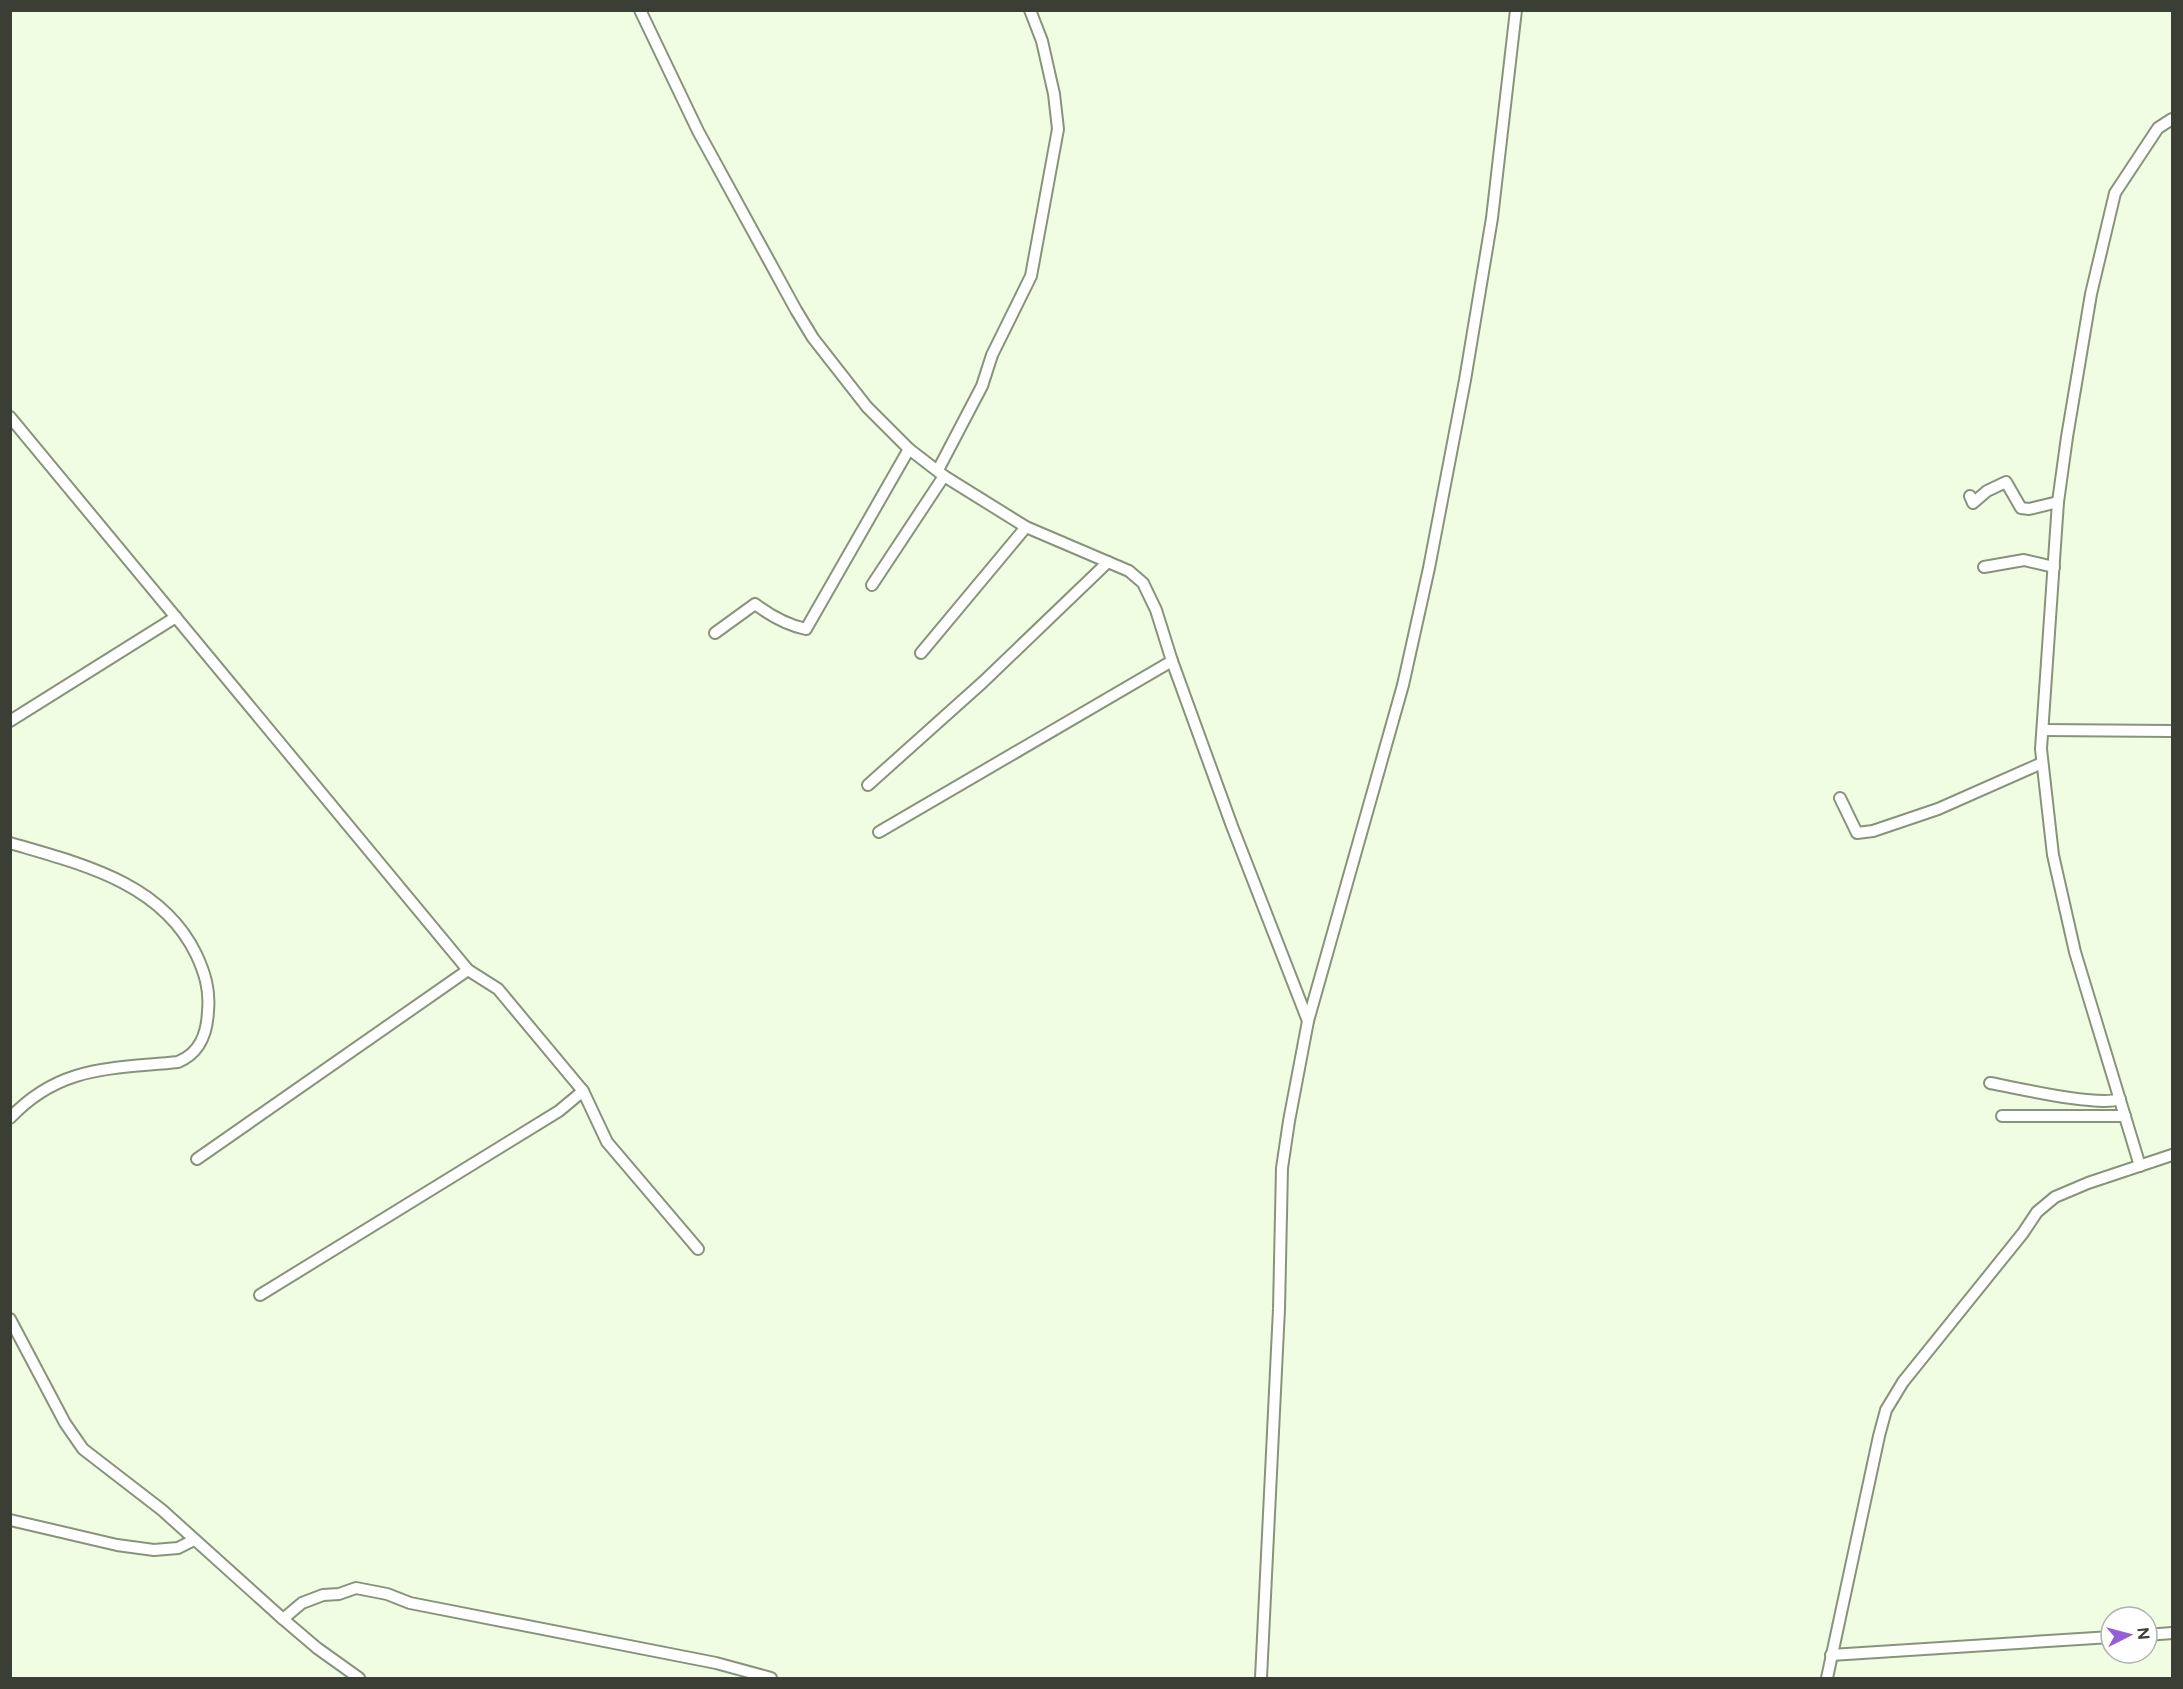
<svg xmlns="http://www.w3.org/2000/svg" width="2183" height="1689" viewBox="0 0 2183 1689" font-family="Figtree,sans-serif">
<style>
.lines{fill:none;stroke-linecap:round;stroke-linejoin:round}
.street-casing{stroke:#88937b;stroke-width:14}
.street{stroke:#fff;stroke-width:10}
</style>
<rect width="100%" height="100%" fill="#f1fde3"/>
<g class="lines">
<g class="street-casing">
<g id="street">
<path d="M640 10 698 131 796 310 813 338 867 407 909 449 944 476 1026 527 1129 571 1143 583 1156 610 1172 661 1232 826 1308 1021"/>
<path d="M10 417 468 970 498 989 583 1091 607 1142 698 1249"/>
<path d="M938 470 982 386 992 355 1031 276 1058 129 1054 94 1042 41 1030 10"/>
<path d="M1970 496 1973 503 1987 491 2006 482 2021 508 2029 509 2058 502"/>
<path d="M1984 567 2024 560 2054 567"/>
<path d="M872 585 944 476"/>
<path d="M715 633 755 604C771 616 787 625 806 629L909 449"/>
<path d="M921 653 1026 527"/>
<path d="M10 721 176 617"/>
<path d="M2043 730 2172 731"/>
<path d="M868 785 983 682 1108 562"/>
<path d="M1840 798 1857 833 1873 831 1938 809 2042 763"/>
<path d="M879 832 1172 661"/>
<path d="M10 843C81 864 161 882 196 954 205 973 210 990 208 1011 207 1034 200 1053 178 1062 111 1069 60 1065 10 1118"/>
<path d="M1990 1083C2018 1088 2097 1107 2120 1099"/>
<path d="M2002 1116H2125"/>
<path d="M197 1159 468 970"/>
<path d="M2140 1166 2075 952 2053 855 2041 749 2058 502 2067 437 2091 294 2115 193 2158 128 2172 119"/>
<path d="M260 1295 559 1111 583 1091"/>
<path d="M10 1319 65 1423 83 1449 162 1510 283 1619 317 1648 359 1678"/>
<path d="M10 1520 117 1545 154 1550 178 1548 194 1540"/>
<path d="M283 1619 302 1603 323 1595 339 1594 356 1588 387 1594 410 1603 716 1663 771 1678"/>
<path d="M2147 1635 2172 1633"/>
<path d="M1831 1655 2111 1637"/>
<path d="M1261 1678 1279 1309 1282 1168 1289 1121 1308 1021 1403 685 1429 568 1465 380 1492 218 1516 10"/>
<path d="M1827 1678 1879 1436 1886 1410 1903 1382 2023 1233 2037 1212 2055 1197 2088 1183 2172 1155"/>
</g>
</g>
<use href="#street" class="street"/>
</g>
<rect width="2183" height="1689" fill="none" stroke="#3a3e34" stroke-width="24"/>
<g transform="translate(2129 1635) rotate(84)"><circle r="28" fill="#ffffff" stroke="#b0b2ae" stroke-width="1.5"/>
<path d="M0-4.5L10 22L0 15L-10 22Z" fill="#965ed7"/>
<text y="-9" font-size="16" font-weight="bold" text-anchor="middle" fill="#3a3e34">N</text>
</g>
</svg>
